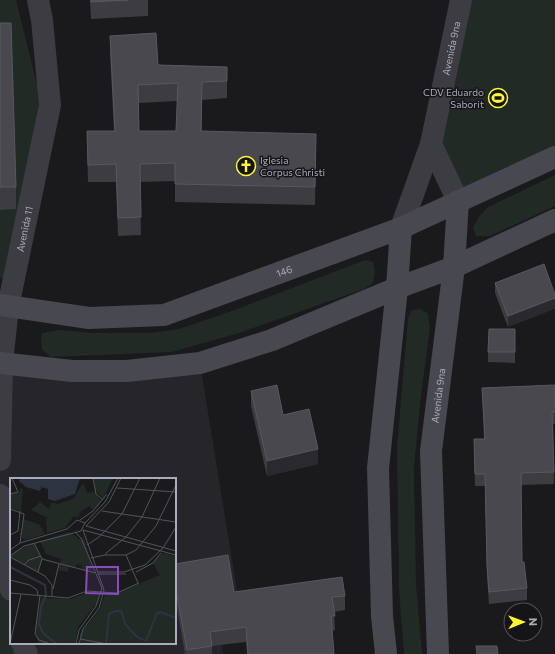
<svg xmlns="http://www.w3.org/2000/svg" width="555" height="654" viewBox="0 0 555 654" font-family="Commissioner,sans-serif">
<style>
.built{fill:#262529;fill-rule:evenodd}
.green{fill:#212a25}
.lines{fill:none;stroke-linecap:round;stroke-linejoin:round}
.minor{stroke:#3d3c43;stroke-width:22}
.tertiary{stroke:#3d3c43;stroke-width:22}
.secondary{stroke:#484851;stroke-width:22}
.wall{fill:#3d3c41;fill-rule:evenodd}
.shaded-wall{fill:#2a292d}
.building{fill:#49484e;stroke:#585860;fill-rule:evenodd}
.labels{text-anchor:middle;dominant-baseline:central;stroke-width:3;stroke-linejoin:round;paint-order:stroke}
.street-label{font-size:10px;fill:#ababbc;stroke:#151417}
.poi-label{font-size:10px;fill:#ababbc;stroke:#151417;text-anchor:end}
.inset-river{fill:none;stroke:#2e3341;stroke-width:2}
.inset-road{fill:none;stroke:#54535c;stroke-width:1}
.view{fill:#874cbe;fill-opacity:0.15;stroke:#874cbe;stroke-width:2}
.inset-edge{fill:none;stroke:#ababbc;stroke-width:2}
</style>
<rect width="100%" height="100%" fill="#1a191c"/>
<path class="built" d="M2 363H200L239 603 216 607 223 654H0V460ZM11 479H175V643H11Z"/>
<g class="green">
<path d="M0 0H16L40 96 7 280 0 278Z"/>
<path d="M461 0H555V157L458 201 431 144Z"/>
<path d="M555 175V206L490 236H476L473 228 478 218 488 207Z"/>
<path d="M365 260 373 262 375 273 373 283 364 289 239 333 172 352 51 357 42 350 41 340 42 333 60 330 93 333H150L179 329 232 311Z"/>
<path d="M421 309 428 314 430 327 421 396 414 467 416 584 422 654H404L399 590 397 447 408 318 412 310Z"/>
<path d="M0 495 11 590V643H22L27 654H0Z"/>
</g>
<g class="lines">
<g class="minor">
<path d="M431 144 458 201"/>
<path id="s1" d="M401 228 431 144 461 0"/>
<path d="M0 460 2 363"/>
<path d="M0 495 11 590"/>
<path d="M22 643 27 654"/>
</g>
<path class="tertiary" id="s2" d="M2 363 8 307 50 105 42 20 38 0"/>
<g class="secondary">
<path id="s3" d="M0 305 89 318 164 315 401 228 555 157"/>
<path d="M0 363 72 371H127L200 363 272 340 397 288 454 267 555 220"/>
<path d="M386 654 382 616 378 468 397 288 401 228"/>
<path id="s4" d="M438 654 431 451 454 267 458 201"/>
</g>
</g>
<g class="wall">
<path d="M90 0H148V16L91 19Z"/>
<path d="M0 23 16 187V209L0 210Z"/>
<path d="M110 36 158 65 227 67V98L202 100V131L316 152 315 205 175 202V181L140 182 141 235 118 236 116 182H88L87 149V131H114L110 53ZM177 101 176 131H139V103Z"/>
<path d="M495 283 555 295 508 327 495 293Z"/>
<path d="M515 329V363L488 362V352Z"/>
<path d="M555 385V424H553L554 484 521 485 522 562 527 588V600L489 604 487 577 485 486H475L474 439H484L482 388Z"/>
<path d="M251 391 283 415 318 464 267 476 251 406Z"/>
<path d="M175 564 234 592 345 596V610L334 612 335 630 332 631 334 654H247L246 642 212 646V654H185L177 609 175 610Z"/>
</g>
<g class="shaded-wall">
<path d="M555 298V309L508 327V316Z"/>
<path d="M318 449V464L267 476V461Z"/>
</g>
<g class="building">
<path d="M91 0H128L91 2Z"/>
<path d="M0 23H11L16 187H0Z"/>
<path d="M156 33 158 65 227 67V81L202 82 201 131 316 134 315 187 175 184V163L140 164 141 217 118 218 116 164 88 165 87 131H115L110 36ZM178 83 176 131H139L138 85Z"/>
<path d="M544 264 555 295V298L508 316 495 283Z"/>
<path d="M489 329H515V352H488Z"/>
<path d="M277 385 283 415 309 409 318 449 267 461 251 391Z"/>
<path d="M555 385V412H552L554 472 521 473 522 562H524L527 588 489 592 487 565 485 474H475L474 439H485L482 388Z"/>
<path d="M228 555 234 592 342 577 345 596 332 597 335 616H331L334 654H248L246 627 210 632 212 646 187 650 177 595H175V564Z"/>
<path d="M476 646H497L498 654H477Z"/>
</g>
<defs>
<g id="stadium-ring" transform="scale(1)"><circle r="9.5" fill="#151417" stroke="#fff82e" stroke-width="1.5"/><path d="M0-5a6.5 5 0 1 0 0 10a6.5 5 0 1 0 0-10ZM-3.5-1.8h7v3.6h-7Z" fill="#fff82e"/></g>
<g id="church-ring" transform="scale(1)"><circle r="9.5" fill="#151417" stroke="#fff82e" stroke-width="1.5"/><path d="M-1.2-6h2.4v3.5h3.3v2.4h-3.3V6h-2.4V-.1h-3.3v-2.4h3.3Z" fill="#fff82e"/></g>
</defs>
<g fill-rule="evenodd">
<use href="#stadium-ring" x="498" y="98"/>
<use href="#church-ring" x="246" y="166"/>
</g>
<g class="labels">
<g class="street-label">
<text stroke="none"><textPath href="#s1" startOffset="187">Avenida 9na</textPath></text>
<text stroke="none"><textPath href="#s2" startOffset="136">Avenida 11</textPath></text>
<text stroke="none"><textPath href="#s3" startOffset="293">146</textPath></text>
<text stroke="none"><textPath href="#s4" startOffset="259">Avenida 9na</textPath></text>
</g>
<g class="poi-label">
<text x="484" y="92">CDV Eduardo<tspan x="484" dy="12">Saborit</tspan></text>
<text x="260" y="160" text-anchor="start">Iglesia<tspan x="260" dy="12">Corpus Christi</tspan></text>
</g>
</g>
<g transform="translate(10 478)">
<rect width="166" height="166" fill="#1a191c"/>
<path d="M84 0H103L93 21 85 12ZM73 5 77 15 84 14 91 23 83 32 79 28 70 34 69 39H63L55 50 37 55 36 41 38 40 21 32 30 24 39 31 42 24 47 26 63 21ZM10 10 13 11 11 33 0 30V16L9 14ZM13 41 29 46 35 56 15 62 12 60ZM59 54 73 63V57L84 95 71 92 72 87 67 86 65 90 59 89 58 94 48 92 51 81 36 76 30 63ZM24 65 32 81 28 94 0 79 5 73ZM153 75 166 78V166H69L70 156 90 131 95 116 107 115 150 97 143 85ZM81 113 90 115 86 126 68 149 65 166H28L25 152 31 120 61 121Z" fill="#212a25"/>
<path d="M10 0H70L65 16 45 23 38 21V11L31 9 34 3 30 13 16 9 9 3Z" fill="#2e3341"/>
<path class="inset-river" d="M0 89 35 107 36 117 31 129 29 146 33 155 47 166M96 166 99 136 105 133H111L116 147 127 159 136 163 147 135 150 134 166 140"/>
<path class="inset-road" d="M83 0 86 16 93 22M107 10 166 14M0 16 8 14 2 0M0 31 14 36 10 65M92 33 166 44M70 42 83 33 97 16M75 45 95 24 108 0M76 48 166 73M76 48 99 24 111 0M65 54 71 60 92 110 86 128 69 152 66 166M0 57 8 53 10 33M24 65 32 81 28 94M77 67 89 59 112 36 130 0M0 72 10 65 57 51 67 42 75 45 71 53 14 68 0 78M95 76 116 59 132 39 150 0M116 77 128 105M0 79 35 98 42 107V119M81 80 95 77H116L126 72 146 48 166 7M32 81 85 95M14 87 19 82 31 78M88 94H114L135 87 153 70 166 49M126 94 143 85 151 75M89 96H116M0 102 20 107 27 112 28 117M43 111 49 86M0 115 58 120 77 113 107 115 129 105M30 117 25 156 29 162 40 166M70 161 97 166M0 166 11 116M69 166 73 151 89 130 94 112 73 52 166 77"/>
<path class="view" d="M77 89H108V116L76 115Z"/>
<rect width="166" height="166" class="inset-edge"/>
</g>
<g transform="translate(523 622) rotate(89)"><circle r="19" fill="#151417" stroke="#515059"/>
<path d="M0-3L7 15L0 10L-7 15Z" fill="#fff82e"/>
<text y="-6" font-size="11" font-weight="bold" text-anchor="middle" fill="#ababbc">N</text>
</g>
</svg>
